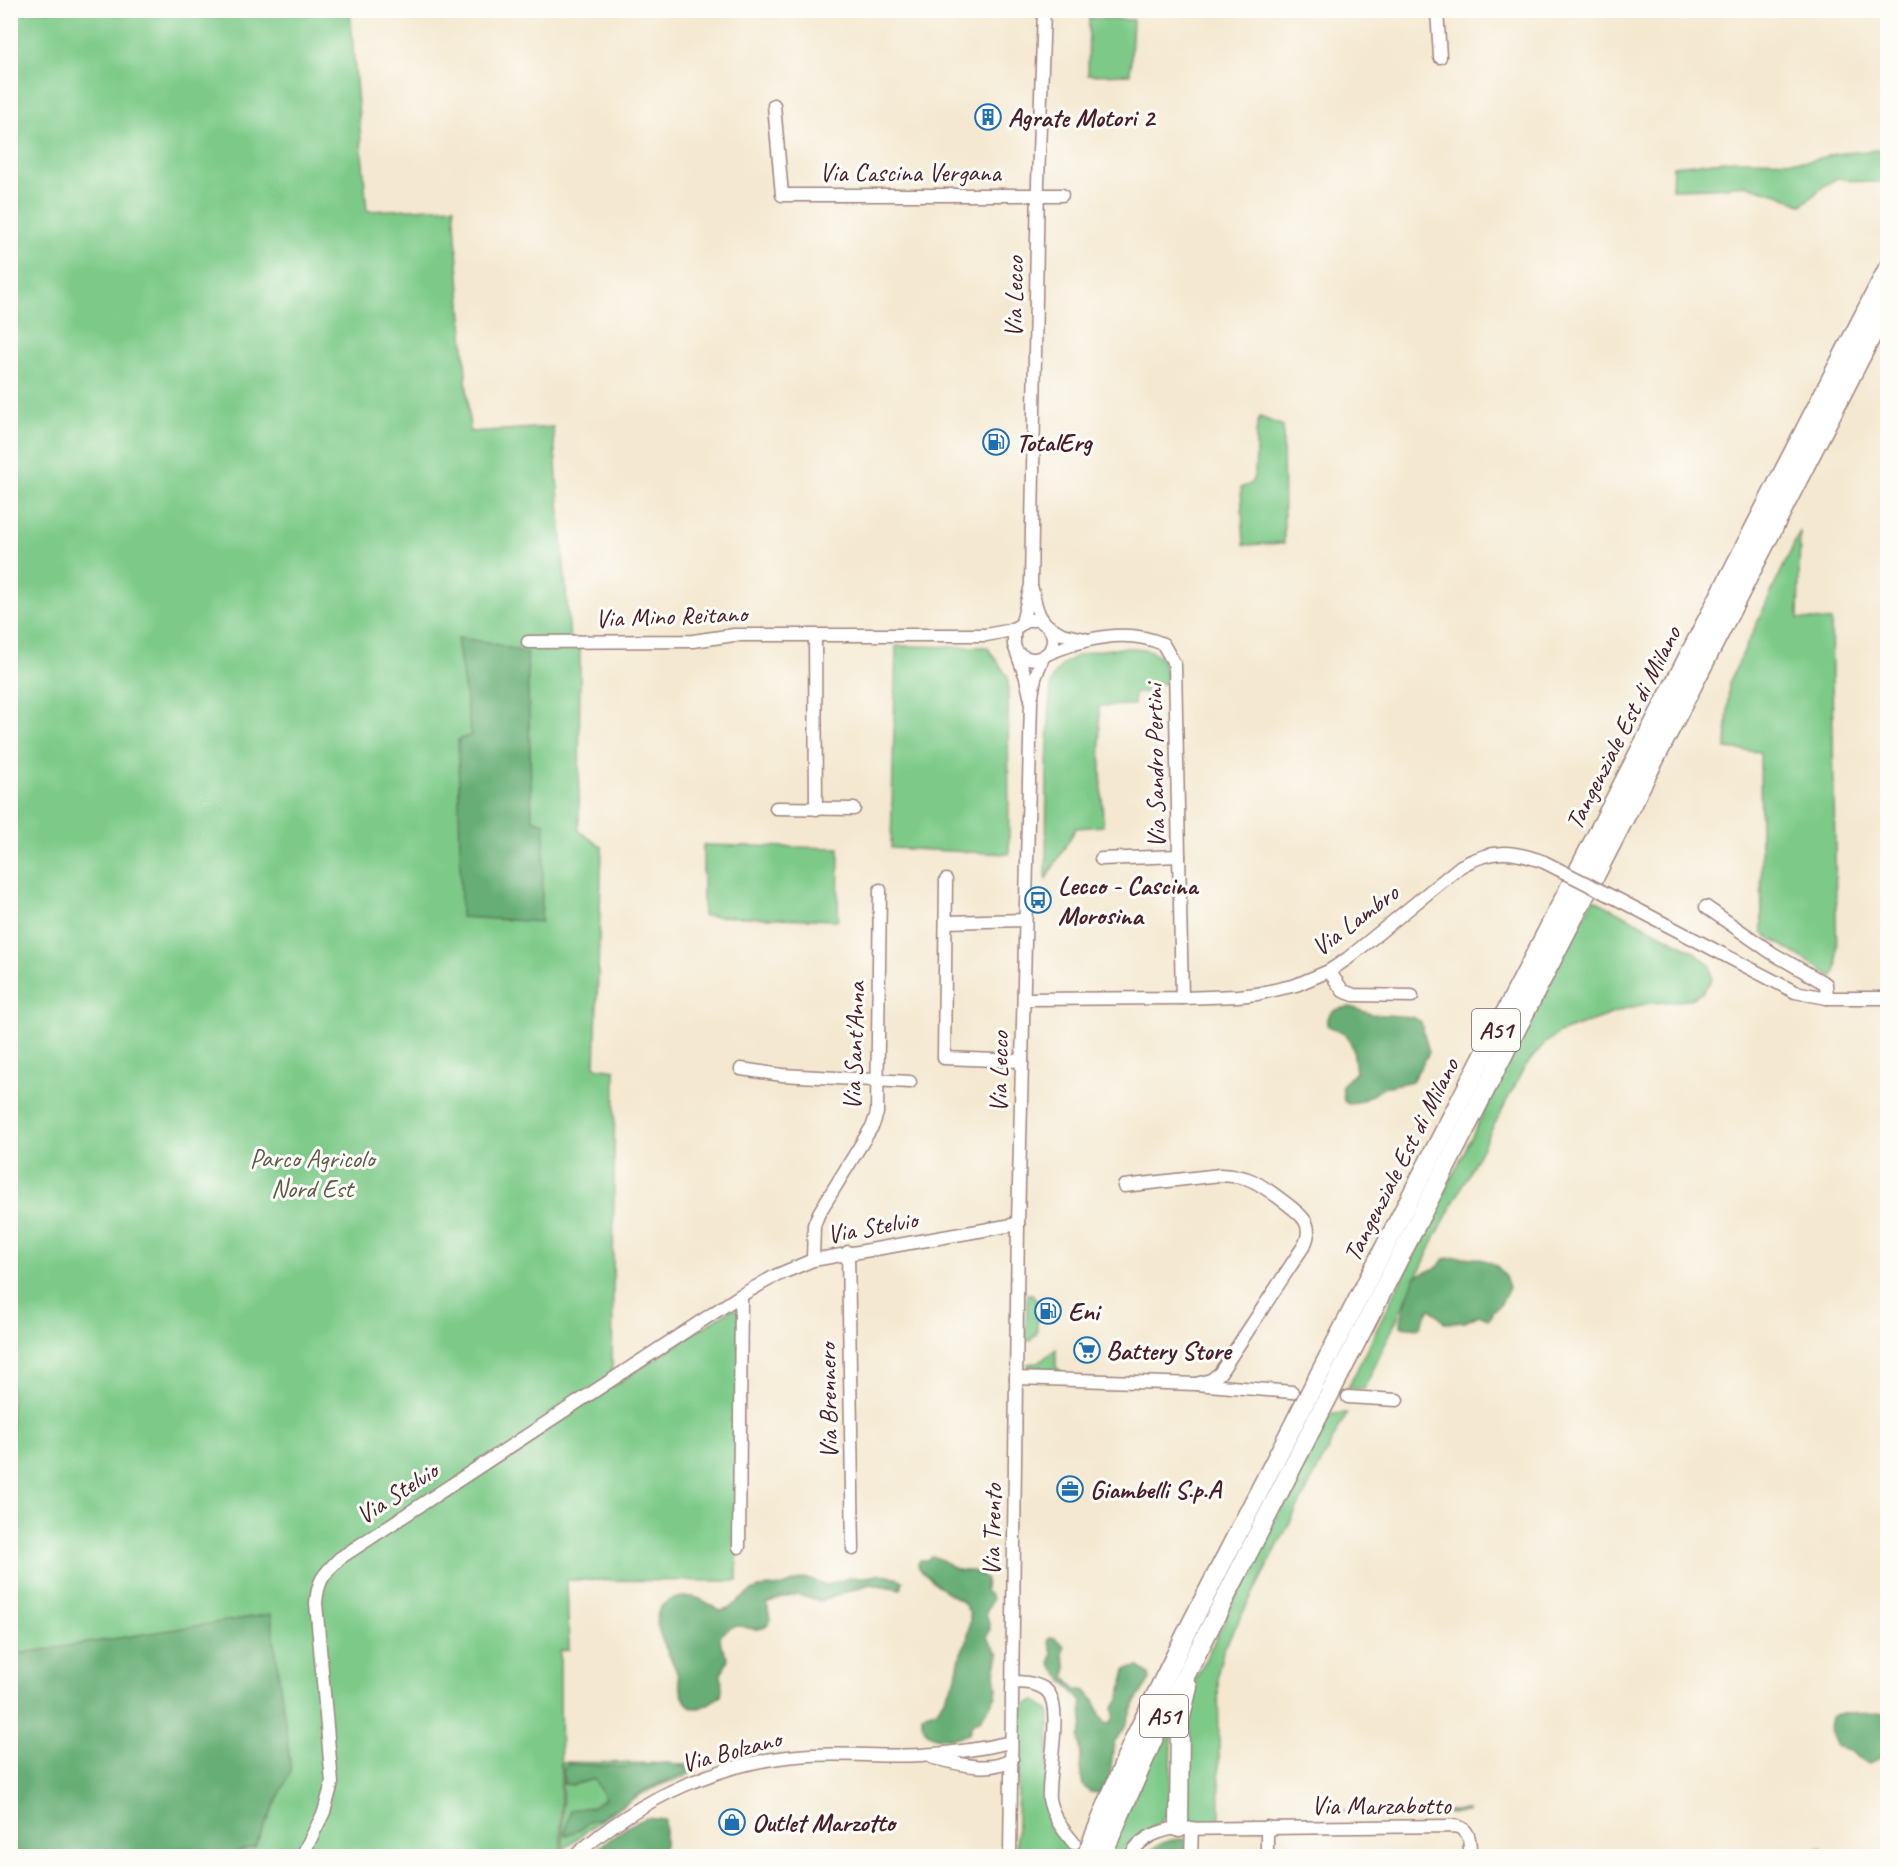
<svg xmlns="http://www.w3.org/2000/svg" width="1898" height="1867" viewBox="0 0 1898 1867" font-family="Caveat,sans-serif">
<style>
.green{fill:#7dca88;stroke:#64745a;stroke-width:1.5}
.forest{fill:#66ae74;stroke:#586650;stroke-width:1.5}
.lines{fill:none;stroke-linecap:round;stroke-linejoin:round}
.minor-casing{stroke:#9f847e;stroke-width:15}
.highway-casing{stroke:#9f847e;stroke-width:21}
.minor{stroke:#fff;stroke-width:12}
.highway{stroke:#fff;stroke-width:18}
.minor-bridge-casing{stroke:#9f847e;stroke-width:15;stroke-linecap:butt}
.minor-bridge{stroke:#fff;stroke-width:12}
.labels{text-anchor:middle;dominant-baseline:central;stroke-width:6;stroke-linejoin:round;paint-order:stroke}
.shield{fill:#fdfcf7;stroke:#806168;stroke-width:1.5}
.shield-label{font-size:24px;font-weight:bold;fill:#4a1f2b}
.poi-label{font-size:26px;font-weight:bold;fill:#4a1f2b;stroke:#fdfcf7;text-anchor:start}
.street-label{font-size:26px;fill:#4a1f2b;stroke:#fdfcf7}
.park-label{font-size:26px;fill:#5c5b4c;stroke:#fdfcf7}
</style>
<rect width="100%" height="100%" fill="#fdfcf7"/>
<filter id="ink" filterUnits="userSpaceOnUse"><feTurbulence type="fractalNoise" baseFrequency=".0167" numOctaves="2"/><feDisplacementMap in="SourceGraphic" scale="12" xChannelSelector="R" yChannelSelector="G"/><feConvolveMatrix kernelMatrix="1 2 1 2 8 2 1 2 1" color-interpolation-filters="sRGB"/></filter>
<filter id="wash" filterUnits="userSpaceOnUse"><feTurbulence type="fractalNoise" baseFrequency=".008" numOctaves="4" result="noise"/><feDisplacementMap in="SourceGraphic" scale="24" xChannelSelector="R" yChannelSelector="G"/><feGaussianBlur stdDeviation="1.35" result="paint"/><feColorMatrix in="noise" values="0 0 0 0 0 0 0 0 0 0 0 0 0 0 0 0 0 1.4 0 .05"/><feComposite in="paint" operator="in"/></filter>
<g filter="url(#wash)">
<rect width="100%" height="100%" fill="#f4e8d0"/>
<g class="green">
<path d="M10 11H350L367 211 454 207 470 432 553 427 570 640 580 641 579 831 602 847 595 1067 615 1070 612 1387 733 1308 739 1313 737 1581 567 1580 569 1650 560 1651 561 1856H11Z"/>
<path d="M1089 18 1133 20 1130 74 1088 75Z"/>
<path d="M1887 149V182H1864L1837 178 1824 186 1802 205 1781 195 1746 185 1714 188 1672 189 1673 166 1735 160 1808 161 1836 154Z"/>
<path d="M1260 417 1283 426 1284 543 1244 545 1241 488C1244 486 1247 486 1250 484 1261 474 1251 434 1260 417Z"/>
<path d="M1800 531 1798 619 1831 621 1837 966 1833 977 1762 933 1760 752 1726 749 1729 683Z"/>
<path d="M896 646 987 647 1008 677 1009 854 891 848Z"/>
<path d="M1131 648C1158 649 1166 657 1167 683L1146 684V692L1134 693V705L1099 706 1103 826 1076 828 1046 879 1047 768 1051 683C1062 650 1101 649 1131 648Z"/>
<path d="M703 845 839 848 838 920 703 916Z"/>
<path d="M1593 899 1693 951 1710 965 1712 979 1703 992 1688 1000 1651 1003 1627 1008 1559 1033 1543 1045 1524 1068 1436 1236 1364 1389 1348 1388 1492 1095Z"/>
<path d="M1027 1294H1032L1037 1302V1333L1030 1341 1026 1339Z"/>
<path d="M1056 1349V1367L1061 1371 1053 1375 1029 1374 1028 1364 1038 1363Z"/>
<path d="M1347 1413 1223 1651 1218 1672 1220 1819 1217 1823H1194L1187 1819 1185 1722 1193 1685 1250 1568 1331 1414Z"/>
<path d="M1036 1701 1048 1710 1050 1715 1047 1808 1052 1824 1074 1853 1072 1856H1016L1020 1715C1023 1705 1027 1703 1036 1701Z"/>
<path d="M1173 1710 1170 1806C1162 1835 1132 1828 1118 1856H1106Z"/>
<path d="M562 1762 696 1764 698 1767C691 1778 668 1781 656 1787 623 1802 591 1826 563 1850Z"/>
<path d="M1339 1810 1468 1811V1813L1339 1812Z"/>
</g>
<g class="forest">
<path d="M457 638 488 642 527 653 532 819 545 823 541 922 461 917 458 740 471 735Z"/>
<path d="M1351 1007 1371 1014 1413 1017 1421 1022 1429 1053 1412 1081 1385 1087 1361 1101 1348 1104 1344 1101 1342 1085 1356 1072C1353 1058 1356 1045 1344 1034 1340 1030 1332 1029 1327 1025 1327 1010 1338 1008 1351 1007Z"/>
<path d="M1456 1257C1481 1257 1502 1259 1509 1288L1500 1305 1492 1311 1491 1317 1488 1319 1479 1315 1465 1322 1445 1323 1430 1308 1419 1328 1401 1326C1400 1317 1411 1285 1416 1276L1438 1267 1444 1259Z"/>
<path d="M931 1556C942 1557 947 1565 956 1569 968 1575 971 1565 986 1579L985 1591 991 1596 992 1600 986 1612 990 1629 987 1637 999 1655 995 1673 997 1687 996 1696 981 1719 972 1724 969 1733C951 1741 920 1743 922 1715L937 1710 955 1680 961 1653 967 1641 970 1620V1614L964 1603 942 1589 919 1568 918 1564 920 1560H927Z"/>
<path d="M881 1574 889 1575 903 1581 901 1589 870 1584 820 1601 797 1595 781 1598 767 1604 770 1619 768 1625C750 1636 746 1622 733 1627 728 1628 724 1633 720 1636L721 1645 728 1659 721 1674 722 1689 721 1696C712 1701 701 1711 692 1707 680 1702 680 1679 676 1670 668 1650 639 1609 674 1599 695 1593 703 1600 720 1611L728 1609 752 1591 759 1588 783 1586 804 1578 827 1585 851 1577H866Z"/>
<path d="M271 1614 291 1771 255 1847 220 1856H188L186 1851 158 1856H11V1655Z"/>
<path d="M1050 1637 1055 1638 1064 1646 1063 1655 1067 1668 1065 1676 1076 1689H1084L1095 1701 1101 1717 1106 1724 1111 1723 1114 1716 1113 1707 1119 1700 1126 1669 1139 1667 1149 1674 1150 1679 1135 1702 1125 1727 1114 1743 1109 1782 1099 1793 1090 1792 1083 1786 1080 1769 1081 1755 1079 1738 1083 1725 1082 1702 1052 1667 1050 1662 1052 1653 1048 1640Z"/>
<path d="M1887 1713V1739L1885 1740 1881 1756 1869 1765C1852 1757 1860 1751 1837 1747L1829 1728 1831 1717 1838 1714Z"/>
<path d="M666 1763 683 1765 689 1769 688 1772 644 1790 620 1807 609 1811 600 1818 588 1822 581 1829 567 1835 565 1834 570 1810 591 1807 605 1799 594 1779 573 1785 564 1784 563 1769 568 1764 623 1767Z"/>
<path d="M647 1818 665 1820V1845L660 1852 635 1850 613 1856H587L630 1825Z"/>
<path d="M1185 1839 1186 1847 1185 1856H1146C1157 1844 1168 1838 1185 1839Z"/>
<path d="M1821 1847 1823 1849V1854L1826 1856H1793Z"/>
<path d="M1711 1852 1723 1855 1732 1852 1753 1853 1754 1855 1707 1856Z"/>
</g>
</g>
<g filter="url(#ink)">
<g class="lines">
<g class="minor-casing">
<g id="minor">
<path d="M1437 10 1440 57"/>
<path d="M774 105 782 195H1062"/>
<path d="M1022 623 1031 585 1038 182 1044 10"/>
<path d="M815 636 816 809"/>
<path d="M528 642 693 641 734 635H986L1007 631 1017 627"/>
<path d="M1017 652C1030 664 1051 660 1053 641 1054 630 1045 625 1040 616 1036 609 1034 598 1032 589"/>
<path d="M1045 655C1081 639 1126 627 1163 644L1175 665 1182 998"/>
<path d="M1030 696 1026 678 1014 645V632L1017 627 1027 620H1038L1062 634 1085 639"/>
<path d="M776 808 854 809"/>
<path d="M1101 859 1179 856"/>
<path d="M946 880 944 1058 1022 1061"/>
<path d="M1619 900 1795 992 1827 998H1888"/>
<path d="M1706 907 1772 953 1826 984 1827 998"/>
<path d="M946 922 1025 920"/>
<path d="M1329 971 1343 991 1354 995 1412 996"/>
<path d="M1024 999 1182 998 1238 996 1257 994 1296 985 1329 971 1347 959 1461 866C1492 849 1511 850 1544 862"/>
<path d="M741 1069 782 1075 910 1082"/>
<path d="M1124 1186 1220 1175C1230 1176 1239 1176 1248 1179 1260 1183 1299 1211 1305 1221 1310 1229 1308 1237 1305 1244L1220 1373 1211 1380 1196 1384"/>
<path d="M848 1252 853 1549"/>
<path d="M813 1260 814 1225 819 1213 873 1125 877 1113 880 890"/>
<path d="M1016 1378 1196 1384 1292 1392"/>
<path d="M1348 1397 1397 1400"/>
<path d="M739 1547 741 1295"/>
<path d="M1013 1682C1025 1682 1040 1683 1048 1692 1063 1710 1047 1774 1049 1799 1052 1816 1063 1830 1074 1843"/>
<path d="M933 1758C958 1763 988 1774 1012 1759"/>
<path d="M302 1856 324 1812 332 1783 316 1603C318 1579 324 1574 340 1558L738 1297 775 1276 813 1260 1018 1224"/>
<path d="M575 1856C639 1798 724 1759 811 1755 847 1753 884 1757 921 1755 951 1753 982 1749 1011 1742"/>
<path d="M1010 1856 1018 1224 1031 701 1035 678 1043 657"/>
<path d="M1130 1856C1139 1840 1153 1833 1171 1829L1453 1826C1471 1827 1470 1842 1470 1856"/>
<path d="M1191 1856 1192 1828"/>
<path d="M1267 1856V1827"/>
</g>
</g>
<g class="highway-casing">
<g id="highway">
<path d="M1179 1828 1180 1721 1188 1687"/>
<path d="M1086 1856 1134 1739 1192 1622 1888 268"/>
<path d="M1102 1856 1156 1733 1888 304"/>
</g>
</g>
<use href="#minor" class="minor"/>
<use href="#highway" class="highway"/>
<g class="minor-bridge-casing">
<path id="minor-bridge" d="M1544 862 1619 900"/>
</g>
<use href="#minor-bridge" class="minor-bridge"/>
</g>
</g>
<defs>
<g id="building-ring" transform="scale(1.35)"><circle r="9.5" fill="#fdfcf7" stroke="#1f6fb2" stroke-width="1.5"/><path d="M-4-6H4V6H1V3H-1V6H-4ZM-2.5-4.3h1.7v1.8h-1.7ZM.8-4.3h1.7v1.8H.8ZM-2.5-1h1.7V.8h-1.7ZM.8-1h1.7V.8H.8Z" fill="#1f6fb2"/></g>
<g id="fuel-ring" transform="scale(1.35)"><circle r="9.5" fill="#fdfcf7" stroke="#1f6fb2" stroke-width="1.5"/><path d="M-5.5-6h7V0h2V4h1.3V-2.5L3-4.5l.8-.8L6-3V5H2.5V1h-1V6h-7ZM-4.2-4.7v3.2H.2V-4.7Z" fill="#1f6fb2"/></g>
<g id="bus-ring" transform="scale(1.35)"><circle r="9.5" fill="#fdfcf7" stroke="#1f6fb2" stroke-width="1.5"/><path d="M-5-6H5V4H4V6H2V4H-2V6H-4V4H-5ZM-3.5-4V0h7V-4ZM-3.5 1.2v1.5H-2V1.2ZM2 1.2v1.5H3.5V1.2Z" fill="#1f6fb2"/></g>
<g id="supermarket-ring" transform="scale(1.35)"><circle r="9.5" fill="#fdfcf7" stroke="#1f6fb2" stroke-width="1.5"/><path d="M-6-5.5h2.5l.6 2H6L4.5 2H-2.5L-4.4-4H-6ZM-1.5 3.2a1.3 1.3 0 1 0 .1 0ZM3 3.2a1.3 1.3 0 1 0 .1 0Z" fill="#1f6fb2"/></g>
<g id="office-ring" transform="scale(1.35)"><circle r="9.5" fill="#fdfcf7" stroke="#1f6fb2" stroke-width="1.5"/><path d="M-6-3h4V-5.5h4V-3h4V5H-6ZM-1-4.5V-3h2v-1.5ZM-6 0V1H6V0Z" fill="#1f6fb2"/></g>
<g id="shop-ring" transform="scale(1.35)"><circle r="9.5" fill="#fdfcf7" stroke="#1f6fb2" stroke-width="1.5"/><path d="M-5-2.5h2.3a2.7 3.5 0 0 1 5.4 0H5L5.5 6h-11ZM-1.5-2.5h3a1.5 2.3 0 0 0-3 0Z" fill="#1f6fb2"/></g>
</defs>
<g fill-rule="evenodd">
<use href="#building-ring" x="988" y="117"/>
<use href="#fuel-ring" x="996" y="442"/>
<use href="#bus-ring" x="1038" y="900"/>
<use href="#fuel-ring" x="1048" y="1311"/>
<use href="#supermarket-ring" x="1087" y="1350"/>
<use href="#office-ring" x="1070" y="1489"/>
<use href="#shop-ring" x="732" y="1822"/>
</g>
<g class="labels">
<g class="shield">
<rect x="1472" y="1009" width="48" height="42" rx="4.5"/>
<rect x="1140" y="1695" width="48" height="42" rx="4.5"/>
</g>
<g class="shield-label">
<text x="1496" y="1030">A51</text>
<text x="1164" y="1716">A51</text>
</g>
<g class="poi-label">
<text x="1008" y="117">Agrate Motori 2</text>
<text x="1016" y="442">TotalErg</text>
<text x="1058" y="885">Lecco - Cascina<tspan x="1058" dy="30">Morosina</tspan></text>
<text x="1068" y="1311">Eni</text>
<text x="1106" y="1350">Battery Store</text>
<text x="1090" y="1489">Giambelli S.p.A</text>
<text x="752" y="1822">Outlet Marzotto</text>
</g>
<g class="street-label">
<text x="910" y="172">Via Cascina Vergana</text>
<text transform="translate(1014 297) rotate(-89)">Via Lecco</text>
<text transform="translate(671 616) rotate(-2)">Via Mino Reitano</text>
<text transform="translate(1623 728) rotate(-63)">Tangenziale Est di Milano</text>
<text transform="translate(1155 766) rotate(-91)">Via Sandro Pertini</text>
<text transform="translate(1355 920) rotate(-37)">Via Lambro</text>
<text transform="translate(854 1046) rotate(-88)">Via Sant'Anna</text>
<text transform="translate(999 1072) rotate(-89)">Via Lecco</text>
<text transform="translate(1401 1160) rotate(-63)">Tangenziale Est di Milano</text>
<text transform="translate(872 1227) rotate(-10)">Via Stelvio</text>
<text transform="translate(828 1401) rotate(-91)">Via Brennero</text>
<text transform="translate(397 1493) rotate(-33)">Via Stelvio</text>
<text transform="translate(992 1530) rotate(-89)">Via Trento</text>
<text transform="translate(731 1751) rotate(-15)">Via Bolzano</text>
<text x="1381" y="1805">Via Marzabotto</text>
</g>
<g class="park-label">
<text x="312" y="1158">Parco Agricolo<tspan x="312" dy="30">Nord Est</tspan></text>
</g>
</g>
<rect width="1898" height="1867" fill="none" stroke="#fdfcf7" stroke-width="36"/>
</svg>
